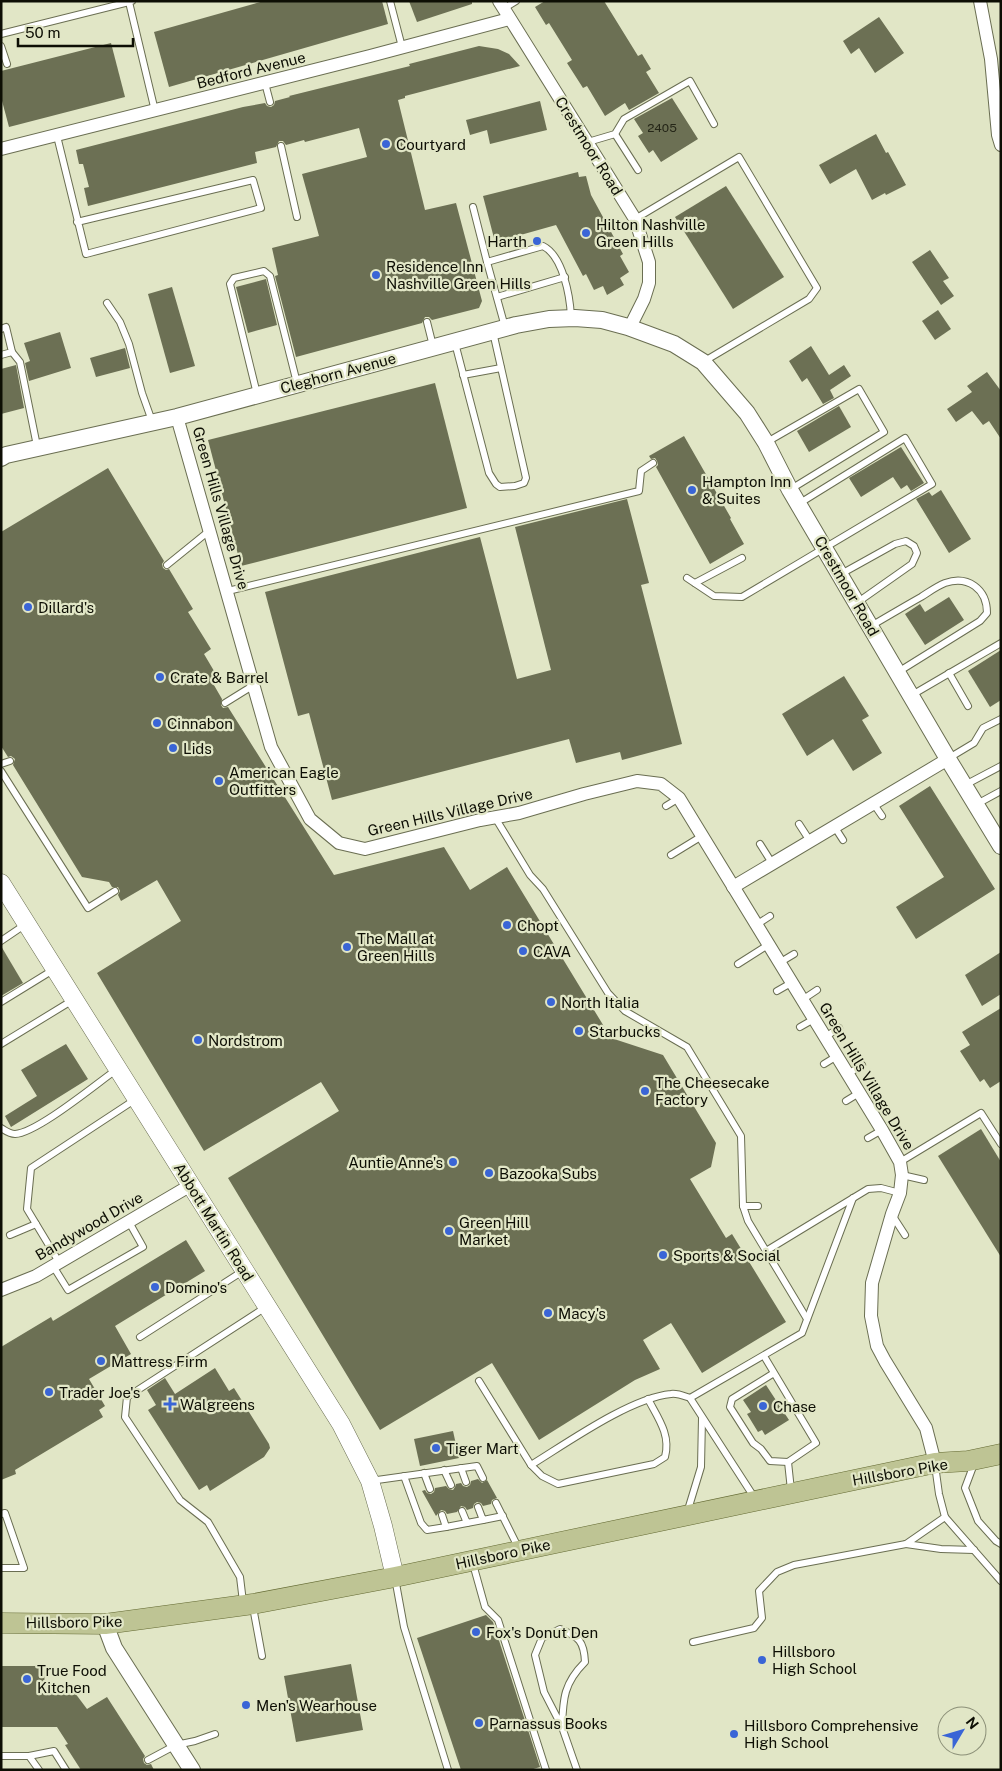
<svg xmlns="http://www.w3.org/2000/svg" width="1002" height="1771" viewBox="0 0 1002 1771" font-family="'Public Sans',sans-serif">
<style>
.building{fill:#6c7054}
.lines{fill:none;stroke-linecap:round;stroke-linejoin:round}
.service-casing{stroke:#6a6e52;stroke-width:8}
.minor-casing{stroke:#6a6e52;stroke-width:14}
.tertiary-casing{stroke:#6a6e52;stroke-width:18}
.secondary-casing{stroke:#6a6e52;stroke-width:19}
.primary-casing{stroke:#646a33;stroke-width:21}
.service{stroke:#fff;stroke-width:6}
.minor{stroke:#fff;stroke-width:12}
.tertiary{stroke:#fff;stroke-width:16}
.secondary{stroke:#fff;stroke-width:18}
.primary{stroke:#bec494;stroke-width:20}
.poi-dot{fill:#3a65d6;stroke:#e1e6c6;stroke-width:2}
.labels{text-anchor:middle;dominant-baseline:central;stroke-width:4.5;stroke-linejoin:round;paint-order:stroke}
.number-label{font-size:12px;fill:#252618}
.street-label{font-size:15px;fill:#0d0e04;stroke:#e1e6c6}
.poi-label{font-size:15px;fill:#0d0e04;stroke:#e1e6c6;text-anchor:start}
</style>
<rect width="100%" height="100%" fill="#e1e6c6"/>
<g class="building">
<path d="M264 1H382L388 24 169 87 154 32Z"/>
<path d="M409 1H472V4L417 22Z"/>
<path d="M545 1H604L638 56 642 54 651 69 646 72 659 93 629 110 625 103 605 116 587 86 583 88 567 63 572 60 549 23 546 25 535 7Z"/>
<path d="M879 17 904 53 875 73 859 48 851 54 843 41Z"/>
<path d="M111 43 125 97 9 127 1 97V71Z"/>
<path d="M479 46 498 49 509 54 520 66 405 96V98L398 100 425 210 456 203 482 301 479 308 432 320 429 317H425L422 323 296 357 275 276 278 275 272 248 319 236 302 174 367 157 359 128 305 142 304 140 286 145 283 141H279L276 147 255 152 257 163 88 206 84 188 89 187 83 164H79L76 150 243 107 265 103 267 106 271 107 274 105 275 101 290 97 289 96 410 66 409 64Z"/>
<path d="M672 98 698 139 661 162 653 150 649 153 638 136 643 133 634 119Z"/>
<path d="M540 101 547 130 490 144 487 130 470 135 466 120Z"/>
<path d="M876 134 886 153 888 152 906 185 886 195 885 193 872 200 856 169 830 184 819 165Z"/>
<path d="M578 172 579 177 586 176 591 195 623 254 620 256 629 272 620 278 624 285 607 295 603 286 594 290 586 274 583 276 556 225 495 242 483 196Z"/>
<path d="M726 186 784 277 733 309 675 217Z"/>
<path d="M930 250 949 278 943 281 954 296 941 305 912 262Z"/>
<path d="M266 279 277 325 248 333 236 287Z"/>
<path d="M172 287 195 366 170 373 148 294Z"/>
<path d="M938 310 951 329 935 340 922 321Z"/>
<path d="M60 332 71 368 29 381 25 363 30 361 24 343Z"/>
<path d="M811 346 829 375 844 365 851 376 830 390 834 398 823 404 807 378 802 382 789 361Z"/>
<path d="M125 348 130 368 96 377 90 358Z"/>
<path d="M16 365 24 408 1 414V369Z"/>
<path d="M987 372 1001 391V439L989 421 983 425 972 411 956 422 947 409 972 392 967 386Z"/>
<path d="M435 383 467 508 241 566 208 440Z"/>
<path d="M839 406 851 427 809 452 797 431Z"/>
<path d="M684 436 731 518 730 519 744 544 710 564 656 467 658 465 657 461 655 458 651 459 649 456Z"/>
<path d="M901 447 924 483 911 491 907 485 901 489 893 477 861 497 849 478Z"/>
<path d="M108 468 164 561 162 564 163 568 166 570 169 569 193 609 188 612 211 649 204 654 217 676 211 680 222 699 221 705 223 708 228 707 334 875 444 847 470 890 507 867 611 1038 663 1055 716 1143 711 1167 690 1179 726 1238 732 1234 786 1322 702 1373 671 1323 643 1340 660 1369 635 1380 539 1440 492 1363 380 1430 228 1178 339 1111 321 1082 204 1151 97 973 181 921 157 880 121 901 118 895 120 891 118 887H112L109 882 82 877 13 765 15 759 11 756 8 757 1 746V532Z"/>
<path d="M941 490 971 539 949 553 916 499 929 492 932 496Z"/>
<path d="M627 499 649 583 641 585 682 744 622 760 620 752 576 763 569 739 332 800 309 713 298 716 265 592 480 537 517 679 551 670 515 527Z"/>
<path d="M949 597 964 620 925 645 905 614 920 604 925 612Z"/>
<path d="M1001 650V700L990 707 968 671Z"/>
<path d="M844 676 869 716 862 720 882 753 853 771 833 739 807 756 782 714Z"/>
<path d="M930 786 995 889 916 939 896 907 944 877 899 806Z"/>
<path d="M1 946 23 983 1 996Z"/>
<path d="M1001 952V994L982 1006 965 975Z"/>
<path d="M1001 1008V1081L990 1088 984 1079 980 1082 960 1051 970 1045 962 1032Z"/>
<path d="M66 1044 88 1079 11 1127 5 1116 37 1096 21 1070Z"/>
<path d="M981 1129 1001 1162V1257L938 1156Z"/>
<path d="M186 1240 205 1271 115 1326 131 1354 89 1379 105 1406 99 1410 103 1417 15 1470 16 1474 1 1480V1347L51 1317 53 1321Z"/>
<path d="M215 1368 229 1391 234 1388 269 1444 270 1448 264 1457 210 1491 207 1485 199 1490 148 1410 156 1405 147 1390 165 1378 175 1394Z"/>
<path d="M766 1385 789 1420 765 1435 762 1430 758 1432 747 1414 751 1412 743 1400Z"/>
<path d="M453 1431 459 1458 420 1466 414 1439Z"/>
<path d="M478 1479 482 1483 487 1480 497 1498 492 1500 491 1504 483 1506 481 1503 477 1502 474 1504 473 1508 467 1510 465 1507 461 1506 457 1512 447 1514 445 1511 441 1510 436 1516 422 1491 425 1490 427 1493 431 1494 434 1492 435 1488 446 1486 449 1489 453 1490 455 1487 456 1484 461 1483 463 1486 467 1487 470 1485 471 1481Z"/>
<path d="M486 1615 493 1622 540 1767 530 1770H461L417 1638Z"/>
<path d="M351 1664 363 1730 296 1742 284 1676Z"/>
<path d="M1 1666H44L45 1693H75L87 1709 107 1697 145 1756 143 1759 144 1763 147 1765 151 1764 154 1770H81L65 1745 68 1744 57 1727H1Z"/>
</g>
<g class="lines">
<g class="service-casing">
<g id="service">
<path d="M132 1 129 2 155 111"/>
<path d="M390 1 402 47"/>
<path d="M503 9 516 1"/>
<path d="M1 34 129 2"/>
<path d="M1 46 7 64"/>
<path d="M265 83 270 102"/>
<path d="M615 134 638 170"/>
<path d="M57 136 86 254 261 208 253 180 77 222"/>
<path d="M588 142 615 134 624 119 690 81 714 124"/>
<path d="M281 146 297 217"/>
<path d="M473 207 487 262"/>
<path d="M635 219 739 157 817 288 809 299 703 362"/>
<path d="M497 297 565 277"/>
<path d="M107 303 120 322 129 344 142 393 152 421"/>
<path d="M427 322 433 346"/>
<path d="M505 327 487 262 543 246C563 256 570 296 571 317"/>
<path d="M1 329 6 327 12 352 1 355"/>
<path d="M455 343 489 473 496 484 500 487 515 486 524 483 526 478 493 332"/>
<path d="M12 352 20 362 37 446"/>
<path d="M463 375 501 368"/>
<path d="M257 394 230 284 234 278 264 271 270 276 297 383"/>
<path d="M767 442 859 389 884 432 791 489"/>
<path d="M167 565 209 531"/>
<path d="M841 574 895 544 906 541 914 546 917 553 912 564 858 602"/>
<path d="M687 578 714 596 742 597 932 484 905 438 800 503"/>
<path d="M695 583 742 558"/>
<path d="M228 591 639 491 641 471 653 463"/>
<path d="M871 626C888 616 905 606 921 597 929 592 937 586 945 583 968 575 987 589 987 613L980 621 898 672"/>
<path d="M949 673 968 706"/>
<path d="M912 695 1001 643"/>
<path d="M225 703 254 685"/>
<path d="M949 758 974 743 983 728 1001 719"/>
<path d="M1 764 10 761"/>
<path d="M1 771 88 908 115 891"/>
<path d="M965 785 1001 766"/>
<path d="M873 803 882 816"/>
<path d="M977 804 1001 791"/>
<path d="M666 806 679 798"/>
<path d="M496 819 530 875 543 889 608 993 625 1011 687 1047 741 1136 743 1206H758"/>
<path d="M799 824 810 841"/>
<path d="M834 826 843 840"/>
<path d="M760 844 772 863"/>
<path d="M671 855 702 836"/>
<path d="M756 925 770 916"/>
<path d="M1 941 26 924"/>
<path d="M779 963 794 954"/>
<path d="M738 964 768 945"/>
<path d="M777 991 791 983"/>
<path d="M802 1000 817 990"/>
<path d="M1 1002 53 970"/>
<path d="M800 1027 814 1019"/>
<path d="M825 1037 839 1028"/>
<path d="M1 1044 73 1000"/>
<path d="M824 1064 837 1056"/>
<path d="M848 1074 862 1065"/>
<path d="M846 1101 859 1093"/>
<path d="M1 1128C6 1131 9 1134 15 1134 37 1133 96 1084 116 1070"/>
<path d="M868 1138 882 1130"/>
<path d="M900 1162 981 1113 1001 1144"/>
<path d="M902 1175 924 1180"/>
<path d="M743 1206 748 1221 807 1319"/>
<path d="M892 1215 905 1235"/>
<path d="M10 1235 36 1224"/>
<path d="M766 1251 868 1189 881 1188 900 1193"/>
<path d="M59 1262 27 1209 31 1168 136 1099"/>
<path d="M53 1266 68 1290 143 1247 129 1222"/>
<path d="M140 1337 243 1271"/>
<path d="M764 1356 816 1443 788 1462 770 1461 761 1449 753 1443 730 1407 732 1399 774 1373"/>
<path d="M479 1381 531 1465C567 1443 630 1398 671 1394 677 1393 684 1396 690 1398L754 1497"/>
<path d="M690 1398 802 1333 853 1198"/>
<path d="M788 1462 791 1490"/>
<path d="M974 1464 965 1488 978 1521 996 1541 1001 1544"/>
<path d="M531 1465 542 1476 558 1484 654 1464 665 1457C671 1435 658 1418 648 1399"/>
<path d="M461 1468 466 1482"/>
<path d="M444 1470 451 1485"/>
<path d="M424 1473 430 1489"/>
<path d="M404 1476 421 1523 427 1530 446 1527"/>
<path d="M370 1481 477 1466 483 1478"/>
<path d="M496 1503 519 1549"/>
<path d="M478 1507 483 1520 503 1516"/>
<path d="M462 1511 467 1523 483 1520"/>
<path d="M687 1513 701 1467 702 1418"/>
<path d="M1 1514 5 1513 24 1568H1"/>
<path d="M442 1515 446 1527 467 1523"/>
<path d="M945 1517 1001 1581"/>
<path d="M906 1544 941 1549 974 1550"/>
<path d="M473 1564 485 1607 498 1620 546 1770"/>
<path d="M395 1578 404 1627 448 1770"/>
<path d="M243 1602 240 1577 208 1522 180 1500 125 1417 127 1397 266 1307"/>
<path d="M253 1607 262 1656"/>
<path d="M693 1642 754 1628 762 1618 759 1591 777 1572 794 1565 906 1544 945 1517 939 1494 935 1465"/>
<path d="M562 1727C563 1698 564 1683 585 1662 584 1641 579 1637 560 1629L542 1638 535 1655 544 1692 562 1727 577 1770"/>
<path d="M1 1756H29L39 1770"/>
<path d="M29 1756 54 1751 66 1770"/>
<path d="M148 1760 176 1745 195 1741 215 1734"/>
</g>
</g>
<g class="minor-casing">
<g id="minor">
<path d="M499 1 635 219 649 262V283L644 299 630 327"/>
<path d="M980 1 991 59 998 135 1001 145"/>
<path d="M1 149 370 56 509 19"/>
<path d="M177 417 271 747 310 819 339 843 365 849 480 820 519 813 584 794 637 781 661 784 679 798 882 1130 900 1162 902 1175 900 1193 892 1214 872 1283 871 1316 877 1346 885 1361 926 1428 935 1463"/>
<path d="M733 887 948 759"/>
<path d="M1 1290 36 1276 191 1185"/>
</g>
</g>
<g class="tertiary-casing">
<g id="tertiary">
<path d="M1 458 6 455 177 417 516 325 549 319 575 318 602 320 628 327 674 344 703 362 747 413 766 443 790 490 948 759 1001 846"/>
<path d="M105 1624 114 1648 192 1770"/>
</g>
</g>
<g class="secondary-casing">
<path id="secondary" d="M1 883 341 1424 370 1481 383 1526 395 1577"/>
</g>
<g class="primary-casing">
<path id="primary" d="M1 1623 105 1624 253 1604 395 1577 935 1463 968 1461 1001 1454"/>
</g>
<use href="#service" class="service"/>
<use href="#minor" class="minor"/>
<use href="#tertiary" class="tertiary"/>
<use href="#secondary" class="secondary"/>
<use href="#primary" class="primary"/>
</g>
<g class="poi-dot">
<circle cx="386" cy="144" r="5"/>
<circle cx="586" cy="233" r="5"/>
<circle cx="537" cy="241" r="5"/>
<circle cx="376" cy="275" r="5"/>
<circle cx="692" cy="490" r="5"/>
<circle cx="28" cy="607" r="5"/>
<circle cx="160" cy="677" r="5"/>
<circle cx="157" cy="723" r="5"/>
<circle cx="173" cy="748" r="5"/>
<circle cx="219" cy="781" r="5"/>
<circle cx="507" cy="925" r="5"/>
<circle cx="347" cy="947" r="5"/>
<circle cx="523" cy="951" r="5"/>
<circle cx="551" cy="1002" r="5"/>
<circle cx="579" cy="1031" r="5"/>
<circle cx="198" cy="1040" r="5"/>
<circle cx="645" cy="1091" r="5"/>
<circle cx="453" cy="1162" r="5"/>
<circle cx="489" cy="1173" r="5"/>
<circle cx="449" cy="1231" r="5"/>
<circle cx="663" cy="1255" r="5"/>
<circle cx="155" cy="1287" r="5"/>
<circle cx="548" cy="1313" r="5"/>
<circle cx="101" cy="1361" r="5"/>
<circle cx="49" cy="1392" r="5"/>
<path d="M167.5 1396.5h5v5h5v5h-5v5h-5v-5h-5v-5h5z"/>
<circle cx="763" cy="1406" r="5"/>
<circle cx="436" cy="1448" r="5"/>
<circle cx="476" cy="1632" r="5"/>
<circle cx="762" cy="1660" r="5"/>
<circle cx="27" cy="1679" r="5"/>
<circle cx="246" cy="1705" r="5"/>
<circle cx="479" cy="1723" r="5"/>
<circle cx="734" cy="1734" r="5"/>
</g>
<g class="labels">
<g class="number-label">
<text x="662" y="128">2405</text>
</g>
<g class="street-label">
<text transform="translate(251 70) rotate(-14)">Bedford Avenue</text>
<text transform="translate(589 146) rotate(58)">Crestmoor Road</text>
<text transform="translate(338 373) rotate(-15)">Cleghorn Avenue</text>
<text transform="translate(221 508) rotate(74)">Green Hills Village Drive</text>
<text transform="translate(847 586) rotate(60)">Crestmoor Road</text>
<text transform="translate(450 812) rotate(-13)">Green Hills Village Drive</text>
<text transform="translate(867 1076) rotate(59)">Green Hills Village Drive</text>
<text transform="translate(214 1222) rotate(58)">Abbott Martin Road</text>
<text transform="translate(89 1226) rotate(-30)">Bandywood Drive</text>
<text transform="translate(900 1472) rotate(-10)">Hillsboro Pike</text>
<text transform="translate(503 1554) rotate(-12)">Hillsboro Pike</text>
<text transform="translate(74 1622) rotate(-1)">Hillsboro Pike</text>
</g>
<g class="poi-label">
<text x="396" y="144">Courtyard</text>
<text x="596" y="224">Hilton Nashville<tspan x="596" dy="17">Green Hills</tspan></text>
<text x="527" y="241" text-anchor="end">Harth</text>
<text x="386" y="266">Residence Inn<tspan x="386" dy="17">Nashville Green Hills</tspan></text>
<text x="702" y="481">Hampton Inn<tspan x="702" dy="17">&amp; Suites</tspan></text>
<text x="38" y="607">Dillard's</text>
<text x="170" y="677">Crate &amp; Barrel</text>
<text x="167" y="723">Cinnabon</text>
<text x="183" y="748">Lids</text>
<text x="229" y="772">American Eagle<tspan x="229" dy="17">Outfitters</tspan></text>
<text x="517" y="925">Chopt</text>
<text x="357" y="938">The Mall at<tspan x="357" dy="17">Green Hills</tspan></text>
<text x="533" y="951">CAVA</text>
<text x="561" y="1002">North Italia</text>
<text x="589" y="1031">Starbucks</text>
<text x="208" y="1040">Nordstrom</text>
<text x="655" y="1082">The Cheesecake<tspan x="655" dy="17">Factory</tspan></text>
<text x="443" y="1162" text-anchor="end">Auntie Anne's</text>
<text x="499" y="1173">Bazooka Subs</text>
<text x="459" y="1222">Green Hill<tspan x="459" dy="17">Market</tspan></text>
<text x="673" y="1255">Sports &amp; Social</text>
<text x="165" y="1287">Domino's</text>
<text x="558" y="1313">Macy's</text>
<text x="111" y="1361">Mattress Firm</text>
<text x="59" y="1392">Trader Joe's</text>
<text x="180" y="1404">Walgreens</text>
<text x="773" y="1406">Chase</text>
<text x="446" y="1448">Tiger Mart</text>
<text x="486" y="1632">Fox's Donut Den</text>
<text x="772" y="1651">Hillsboro<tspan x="772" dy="17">High School</tspan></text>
<text x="37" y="1670">True Food<tspan x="37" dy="17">Kitchen</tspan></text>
<text x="256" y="1705">Men's Wearhouse</text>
<text x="489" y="1723">Parnassus Books</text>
<text x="744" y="1725">Hillsboro Comprehensive<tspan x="744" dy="17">High School</tspan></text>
</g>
</g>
<rect width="1002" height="1771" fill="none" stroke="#0d0e04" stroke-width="5"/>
<g transform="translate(962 1731) rotate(52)"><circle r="24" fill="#e1e6c6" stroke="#8c9078"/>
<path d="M0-4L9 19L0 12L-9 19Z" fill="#3a65d6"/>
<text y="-8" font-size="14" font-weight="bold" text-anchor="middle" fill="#0d0e04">N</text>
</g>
<path d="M18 38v8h115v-8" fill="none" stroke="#0d0e04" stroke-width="2.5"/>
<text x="25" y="38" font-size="15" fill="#0d0e04" stroke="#e1e6c6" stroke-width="4" paint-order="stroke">50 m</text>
</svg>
